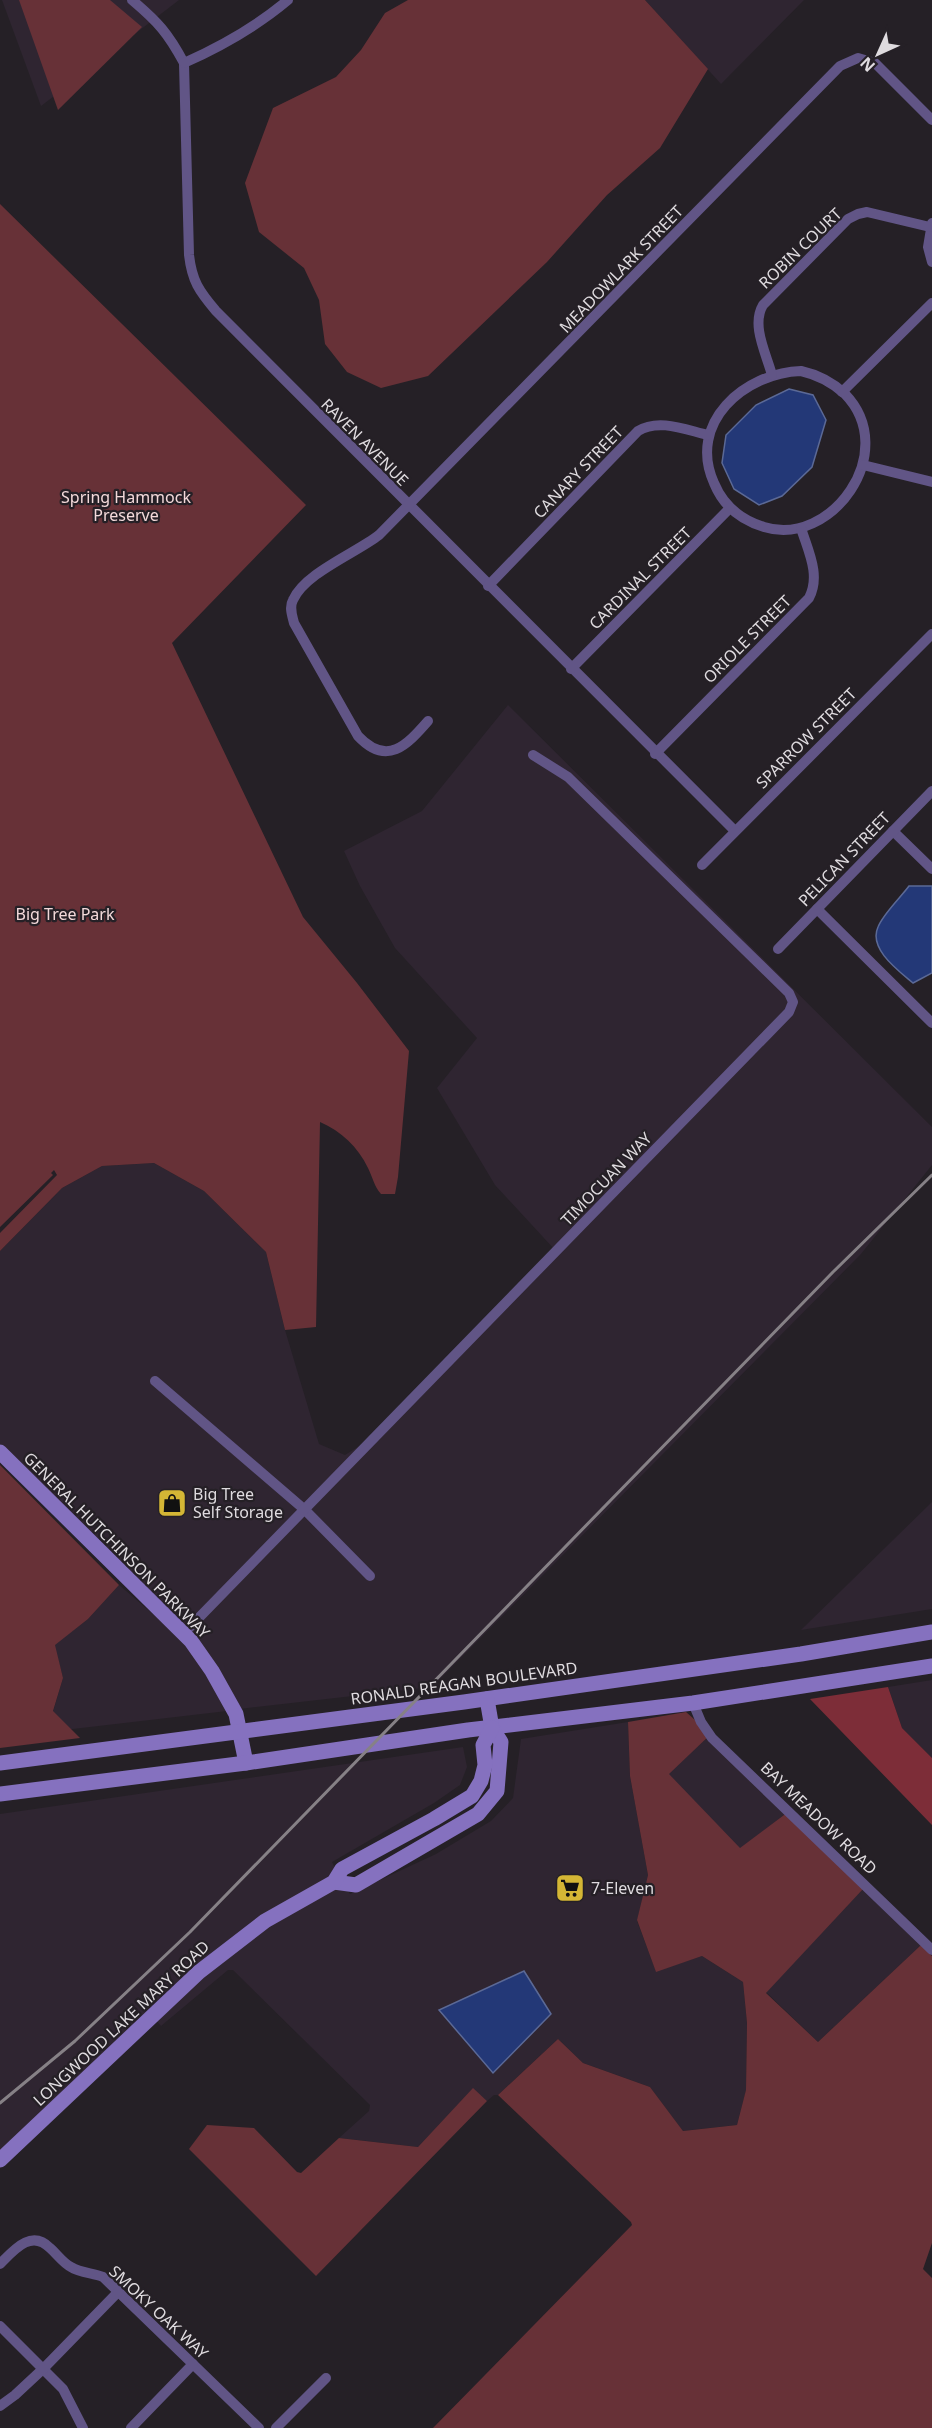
<svg xmlns="http://www.w3.org/2000/svg" width="932" height="2428" viewBox="0 0 932 2428" font-family="'Noto Sans',sans-serif">
<style>
.built{fill:#2f2531}
.green{fill:#673137}
.forest{fill:#7d2d38}
.water{fill:#233877;stroke:#5b6996;stroke-width:1.5}
.lines{fill:none;stroke-linecap:round;stroke-linejoin:round}
.street{stroke:#615586;stroke-width:10}
.secondary{stroke:#8571bf;stroke-width:15}
.rail{stroke:#868186;stroke-width:3}
.labels{text-anchor:middle;dominant-baseline:central;stroke-width:4.5;stroke-linejoin:round;paint-order:stroke}
.street-label{font-size:16px;fill:#dfdbdf;stroke:#252026}
.park-label{font-size:16px;fill:#f3d9da;stroke:#252026}
.poi-label{font-size:16px;fill:#dfdbdf;stroke:#252026;text-anchor:start}
</style>
<rect width="100%" height="100%" fill="#252026"/>
<g class="built">
<path d="M2 0H179L41 106Z"/>
<path d="M645 0H804L721 84Z"/>
<path d="M508 705 932 1127V1165L861 1254 432 1687 239 1709 188 1629 0 1444V1251L62 1188 102 1166 154 1163 204 1191 266 1252 285 1330 319 1444 345 1455 374 1437 555 1250 495 1185 437 1088 477 1038 395 948 360 886 344 851 422 811Z"/>
<path d="M932 1502V1609L801 1630Z"/>
<path d="M119 1585 180 1637 207 1671 227 1711 47 1732 63 1678 54 1645 88 1619Z"/>
<path d="M932 1680V1758L902 1728 888 1687Z"/>
<path d="M628 1722 630 1776 648 1875 637 1921 656 1971 702 1956 743 1982 747 2023 746 2091 737 2125 683 2131 650 2087 583 2063 558 2039 498 2095H494L487 2101 473 2089 418 2147 339 2138 369 2111 370 2105 233 1970H228L161 2026 156 2020 202 1976 267 1925 334 1888 347 1889 350 1894 436 1854 491 1821 513 1798 521 1739Z"/>
<path d="M711 1734 788 1812 740 1849 668 1774Z"/>
<path d="M463 1747 467 1767 460 1785 434 1803 332 1862 336 1870 332 1877 262 1917 0 2150V1814Z"/>
<path d="M864 1888 921 1945 818 2042 766 1992Z"/>
</g>
<g class="green">
<path d="M19 0H110L142 27 58 110Z"/>
<path d="M408 0H645L708 69 660 148 607 195 547 262 428 376 381 388 347 372 325 344 319 300 304 268 259 232 245 183 273 108 336 77 361 50 385 13Z"/>
<path d="M0 204 306 505 172 643 303 917 357 983 409 1051 398 1177 395 1194H381C374 1186 373 1178 368 1168 358 1147 341 1131 320 1122L316 1327 285 1330 266 1252 204 1191 154 1163 102 1166 62 1188 0 1251V1233L57 1175 54 1170 51 1173 53 1175 0 1227Z"/>
<path d="M0 1465 119 1585 88 1619 55 1645 63 1678 53 1711 80 1738 0 1748Z"/>
<path d="M686 1712 711 1734 669 1774 740 1848 788 1812 864 1888 766 1993 818 2042 921 1945 932 1956V2243L923 2269 932 2278V2428H433L632 2225 631 2222 498 2095 558 2039 583 2063 650 2087 683 2131 737 2125 746 2090 747 2023 743 1982 702 1956 656 1972 637 1920 648 1875 630 1776 628 1722Z"/>
<path d="M473 2088 487 2101 316 2276 189 2149 207 2125 254 2128 297 2172 301 2173 339 2138 418 2147Z"/>
</g>
<path class="forest" d="M888 1687 902 1728 932 1758V1825L810 1699Z"/>
<g class="water">
<path d="M789 389 813 395 826 420 812 467 782 496 759 505 734 489 722 463 726 435 756 405Z"/>
<path d="M909 886H932V973L913 983C899 971 868 949 878 927 883 914 901 897 909 886Z"/>
<path d="M524 1971 551 2014 493 2073 439 2010Z"/>
</g>
<g class="lines">
<g class="street">
<path d="M132 0C158 22 168 33 184 63L189 255C192 281 199 291 216 311L735 831"/>
<path d="M184 63C222 46 256 27 288 0"/>
<path d="M932 223 928 247 932 262"/>
<path d="M801 371C819 375 832 382 845 394 901 452 831 548 764 527 741 520 723 505 714 483 687 423 744 373 801 371Z"/>
<path d="M772 375C766 353 751 325 763 305L848 219 858 214 867 212 930 227"/>
<path d="M842 392 932 303"/>
<path d="M863 465 932 482"/>
<path d="M488 586 638 431C659 418 686 430 708 435"/>
<path d="M571 669 730 508"/>
<path d="M428 721C407 745 387 767 358 736L294 623C292 615 289 607 293 600 305 573 356 553 379 535L840 66 858 58 875 63 932 120"/>
<path d="M655 754 809 598C821 575 808 551 801 528"/>
<path d="M893 831 932 869"/>
<path d="M702 865 932 634"/>
<path d="M817 909 932 1023"/>
<path d="M778 949 932 791"/>
<path d="M155 1381 305 1510 370 1576"/>
<path d="M184 1633 789 1012 793 1002 789 993 568 777 533 755"/>
<path d="M693 1703 701 1722 712 1738 932 1950"/>
<path d="M0 2264C14 2250 31 2229 50 2248 57 2254 63 2263 71 2267 80 2273 93 2273 103 2277L259 2428"/>
<path d="M0 2326 63 2389 83 2428"/>
<path d="M0 2406 15 2395 44 2368 119 2291"/>
<path d="M131 2428 193 2364"/>
<path d="M276 2428 326 2378"/>
</g>
<g class="secondary">
<path d="M0 1452 191 1641 212 1671 236 1714 246 1763"/>
<path d="M0 1763 464 1702 801 1654 932 1632"/>
<path d="M0 1794 246 1763 468 1730 693 1703 932 1666"/>
<path d="M334 1882 356 1885 478 1814 497 1791 501 1742 492 1728 487 1699"/>
<path d="M0 2160 199 1972 265 1921 334 1882 342 1869 434 1819 472 1796 481 1781 485 1765 483 1745 492 1728"/>
</g>
<path class="rail" d="M0 2103 75 2041 190 1932 833 1272 932 1175"/>
</g>
<defs>
<g id="shop-square" transform="scale(1.5)"><rect x="-9" y="-9" width="18" height="18" rx="4" fill="#d4b635" stroke="#252026"/><path d="M-5-2.5h2.3a2.7 3.5 0 0 1 5.4 0H5L5.5 6h-11ZM-1.5-2.5h3a1.5 2.3 0 0 0-3 0Z" fill="#111"/></g>
<g id="supermarket-square" transform="scale(1.5)"><rect x="-9" y="-9" width="18" height="18" rx="4" fill="#d4b635" stroke="#252026"/><path d="M-6-5.5h2.5l.6 2H6L4.5 2H-2.5L-4.4-4H-6ZM-1.5 3.2a1.3 1.3 0 1 0 .1 0ZM3 3.2a1.3 1.3 0 1 0 .1 0Z" fill="#111"/></g>
</defs>
<g fill-rule="evenodd">
<use href="#shop-square" x="172" y="1503"/>
<use href="#supermarket-square" x="570" y="1888"/>
</g>
<g class="labels">
<g class="street-label">
<text transform="translate(800 248) rotate(-44)">ROBIN COURT</text>
<text transform="translate(621 269) rotate(-46)">MEADOWLARK STREET</text>
<text transform="translate(365 442) rotate(45)">RAVEN AVENUE</text>
<text transform="translate(578 472) rotate(-46)">CANARY STREET</text>
<text transform="translate(640 578) rotate(-45)">CARDINAL STREET</text>
<text transform="translate(747 639) rotate(-45)">ORIOLE STREET</text>
<text transform="translate(806 738) rotate(-45)">SPARROW STREET</text>
<text transform="translate(844 859) rotate(-46)">PELICAN STREET</text>
<text transform="translate(606 1179) rotate(-46)">TIMOCUAN WAY</text>
<text transform="translate(117 1545) rotate(45)">GENERAL HUTCHINSON PARKWAY</text>
<text transform="translate(464 1683) rotate(-8)">RONALD REAGAN BOULEVARD</text>
<text transform="translate(819 1818) rotate(44)">BAY MEADOW ROAD</text>
<text transform="translate(121 2023) rotate(-43)">LONGWOOD LAKE MARY ROAD</text>
<text transform="translate(159 2312) rotate(43)">SMOKY OAK WAY</text>
</g>
<g class="park-label">
<text x="126" y="497">Spring Hammock<tspan x="126" dy="18">Preserve</tspan></text>
<text x="65" y="914">Big Tree Park</text>
</g>
<g class="poi-label">
<text x="193" y="1494">Big Tree<tspan x="193" dy="18">Self Storage</tspan></text>
<text x="591" y="1888">7-Eleven</text>
</g>
</g>
<g transform="translate(878 54) rotate(225)" stroke="#252026" stroke-width="4.5" paint-order="stroke">
<path d="M0-4.5L10 22L0 15L-10 22Z" fill="#dfdbdf"/>
<text y="-9" font-size="16" font-weight="bold" text-anchor="middle" fill="#dfdbdf">N</text>
</g>
</svg>
